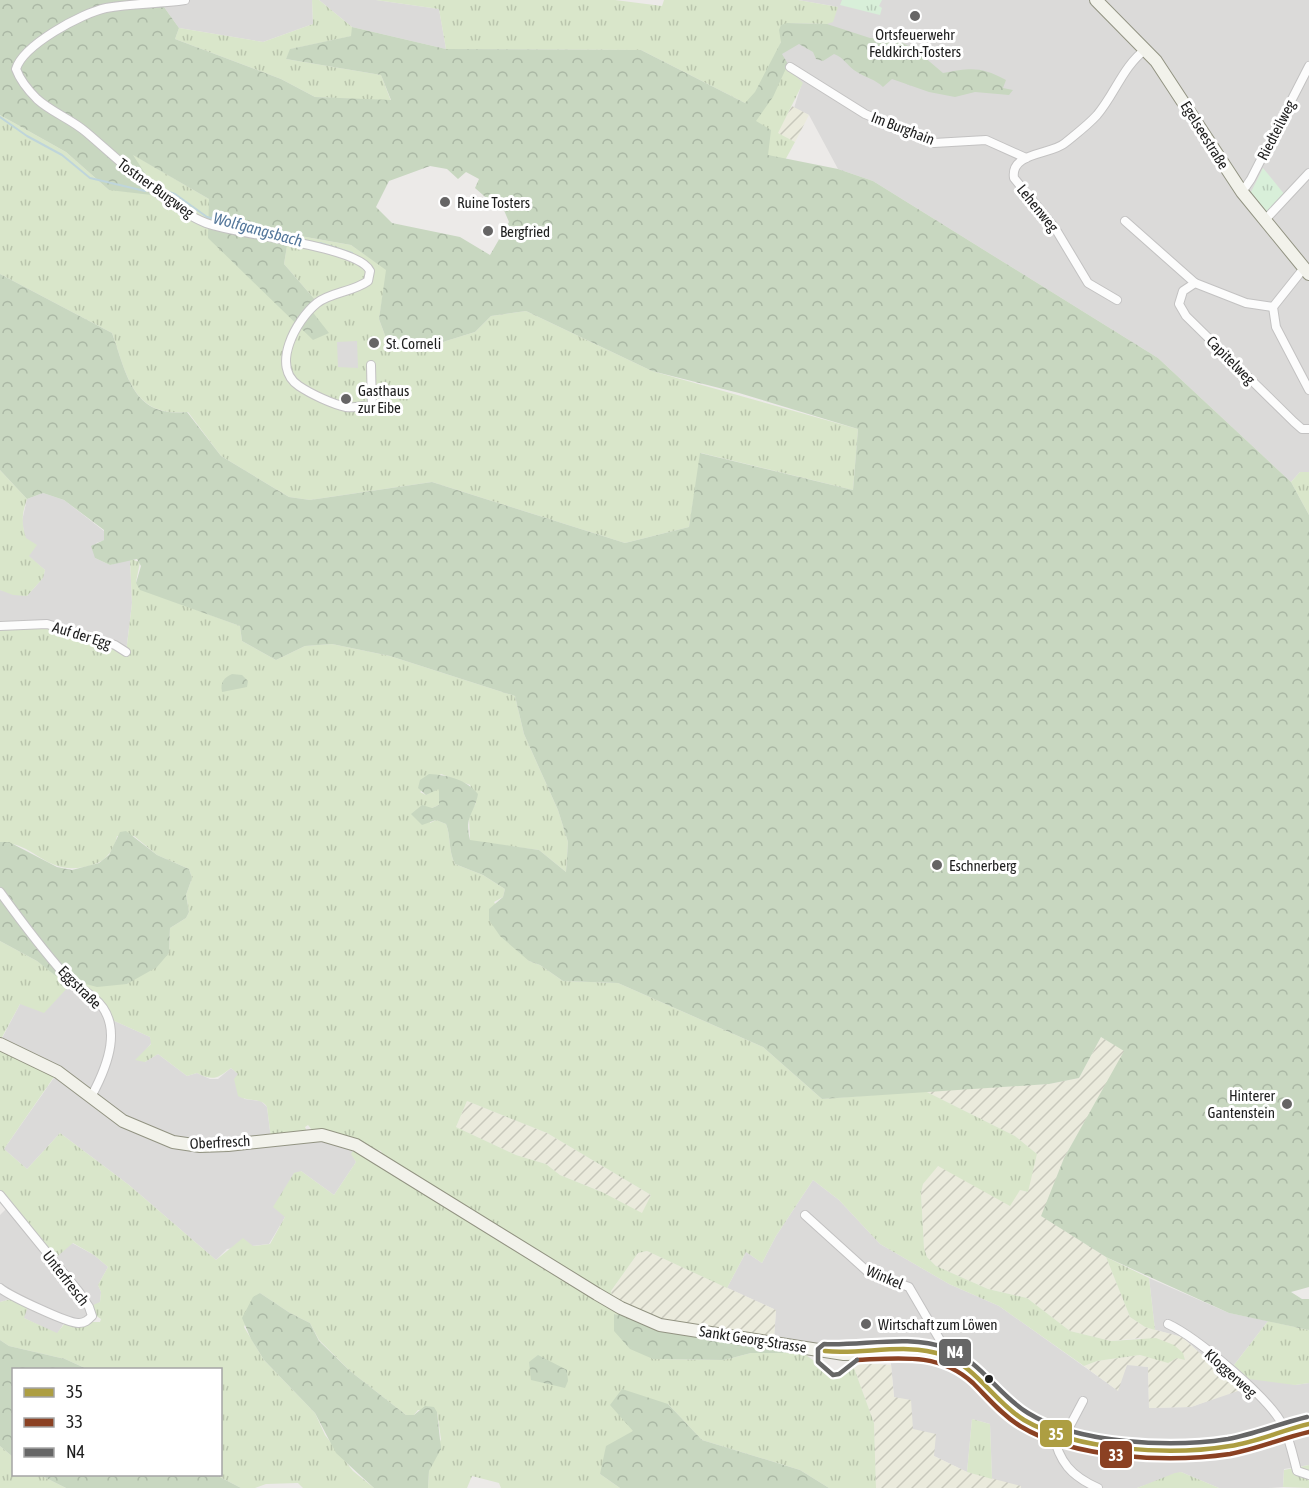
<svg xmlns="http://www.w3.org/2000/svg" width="1309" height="1488" viewBox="0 0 1309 1488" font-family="'Asap Condensed',sans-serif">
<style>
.residential{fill:#dbdad9}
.farmland{fill:url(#farmland-furrows)}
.grass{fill:url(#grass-tufts);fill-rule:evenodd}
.forest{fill:url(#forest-crowns);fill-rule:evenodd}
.park{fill:url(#park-tufts)}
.parking{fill:#dcdbda}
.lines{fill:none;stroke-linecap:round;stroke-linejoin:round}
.stream{stroke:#bfd5db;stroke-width:2}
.street-casing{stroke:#c3c2c2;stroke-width:10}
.secondary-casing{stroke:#929382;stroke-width:14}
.street{stroke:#fcfcfc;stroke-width:8}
.secondary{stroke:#f2f2eb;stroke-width:12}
.bus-1-casing{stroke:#fff;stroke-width:9}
.bus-2-casing{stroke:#fff;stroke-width:9}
.bus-3-casing{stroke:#fff;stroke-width:9}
.bus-1{stroke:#ad9e42;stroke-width:4.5}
.bus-2{stroke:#8b4123;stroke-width:4.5}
.bus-3{stroke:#666;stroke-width:4.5}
.poi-dot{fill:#666565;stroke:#fff;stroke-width:2}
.bus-dot{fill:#1e1e1e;stroke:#fff;stroke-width:2}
.labels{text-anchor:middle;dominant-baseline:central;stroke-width:6;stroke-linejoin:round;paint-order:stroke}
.poi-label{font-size:15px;fill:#1e1e1e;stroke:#fff;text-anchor:start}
.street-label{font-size:15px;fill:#1e1e1e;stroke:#fff}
.water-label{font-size:16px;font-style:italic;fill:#54779b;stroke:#fff}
.line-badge{stroke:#fff;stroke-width:2}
.badge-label{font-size:16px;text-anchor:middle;font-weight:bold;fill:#fff}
</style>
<defs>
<pattern id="farmland-furrows" width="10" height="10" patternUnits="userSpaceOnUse" patternTransform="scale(1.5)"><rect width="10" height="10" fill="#eaeadc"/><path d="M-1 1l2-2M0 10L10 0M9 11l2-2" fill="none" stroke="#c8c8bc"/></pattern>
<pattern id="grass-tufts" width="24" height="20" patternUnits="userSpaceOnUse" patternTransform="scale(1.5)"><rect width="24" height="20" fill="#d9e6ca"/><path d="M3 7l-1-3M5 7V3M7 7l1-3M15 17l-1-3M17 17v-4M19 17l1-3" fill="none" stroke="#bac5ad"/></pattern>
<pattern id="forest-crowns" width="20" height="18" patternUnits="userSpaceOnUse" patternTransform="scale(1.5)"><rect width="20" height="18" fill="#c8d7c0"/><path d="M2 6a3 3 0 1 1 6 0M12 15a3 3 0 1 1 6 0" fill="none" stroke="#abb8a5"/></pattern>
<pattern id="park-tufts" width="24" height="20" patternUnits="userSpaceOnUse" patternTransform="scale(1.5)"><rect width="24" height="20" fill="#d8efd9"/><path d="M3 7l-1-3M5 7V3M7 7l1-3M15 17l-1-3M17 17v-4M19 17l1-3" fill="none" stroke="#b9ccba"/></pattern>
</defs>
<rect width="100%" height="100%" fill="#eceae8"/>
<g class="residential">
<path d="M159 0H312L313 24 263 42 179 28Z"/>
<path d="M319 0H376L439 9 446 49 352 27Z"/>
<path d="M798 0H1309V472H1300L1291 482 1158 358 873 181 838 169 809 115 794 108 802 83 776 57 838 7Z"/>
<path d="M43 493 64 500 104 531 105 540 96 543 95 558 110 565 130 559 132 603 126 652 0 626V590L27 596 43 578 45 570 28 556 22 521 27 499Z"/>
<path d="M72 982 86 993 108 1018 150 1037 152 1042 145 1051V1062L158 1054 187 1076 197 1073 210 1079H218L231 1068 238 1074 244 1099 261 1101 267 1107 271 1139 299 1137 356 1145 352 1154 356 1162 334 1195 301 1171 285 1217 269 1244 227 1249 216 1260 129 1185 60 1133 27 1169 4 1149 58 1072 0 1042 20 1004Z"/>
<path d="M813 1180 839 1200 880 1244 949 1284 999 1306 1117 1390 1127 1364 1148 1367 1149 1408 1191 1407 1240 1389 1182 1337 1155 1330 1149 1278 1229 1313 1268 1321 1234 1365 1295 1385 1309 1383V1465L1284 1469 1283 1487 1269 1488H1219L1181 1472 1137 1488H1021L992 1479 990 1424 972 1419 967 1472 934 1456 913 1429 894 1397 890 1353 852 1354 774 1338 776 1310 727 1288 746 1252 762 1263 776 1236Z"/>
<path d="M7 1208 94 1255 108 1267 98 1285 101 1292 100 1302 96 1305 90 1319 66 1320 57 1334 24 1318 13 1298 0 1302V1215Z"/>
</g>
<g class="farmland">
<path d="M792 106 809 115 795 142 777 133Z"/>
<path d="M1101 1037 1125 1051 1064 1158 1042 1216 1106 1257 1130 1317 1145 1327 1182 1337 1241 1390 1191 1407 1149 1408 1148 1367 1127 1365 1118 1391 1084 1366 1097 1361 1140 1355 1168 1362 1177 1358 1140 1338 1111 1341 1070 1331 1027 1298 988 1289 936 1266 927 1257 924 1248 921 1193 923 1184 937 1166 1027 1192 1037 1154 1015 1136 925 1091 1049 1084 1079 1078Z"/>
<path d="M467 1101 547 1133 651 1195 642 1214 600 1191 560 1175 546 1164 516 1155 456 1127Z"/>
<path d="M647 1251 776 1310 774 1338 659 1322 612 1298 611 1291 638 1253Z"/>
<path d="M861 1363 891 1365 894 1397 911 1400 913 1429 936 1434 934 1456 967 1472 1021 1486V1488H876L874 1423 854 1368Z"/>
</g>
<g class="grass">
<path d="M312 0H319L352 27V36L291 49 286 59 381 75 391 101 315 97 281 79 175 39 179 28 263 42 313 24Z"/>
<path d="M376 0H615L662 6 664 0H798L838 7 833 22 827 24 787 23 776 57 803 83 778 133 795 142 783 164 768 155 755 121 745 103 641 50 446 49 439 9Z"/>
<path d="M0 115 66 152 109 190 132 154 209 199 261 288 313 339 311 310 316 301 284 264 289 234 351 245 387 270 379 319 390 349H420L475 332 491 316 526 311 652 371 858 429 853 490 701 453 689 527 625 543 432 482 310 500 289 497 221 456 188 412C133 418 127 375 112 333L0 274Z"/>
<path d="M0 470 27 499C22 513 21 523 26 538L37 545 29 556 45 570 43 578 27 596 13 595 0 590Z"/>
<path d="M1300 472H1309V515L1291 482Z"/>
<path d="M130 559 140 562 136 582 140 589 240 626 242 641 276 660 305 646 332 644 390 656 515 696 524 734 558 810 568 842 566 872 539 850 470 841 469 815 476 803 470 785 441 774 420 792 426 795 439 788V805L432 808 430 823 436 820 446 824C451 836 448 850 455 864L483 875 505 889 503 897 494 902 529 961 540 965 563 981 618 983 763 1047 822 1099 925 1091 1015 1136 1037 1154 1028 1192 1020 1190 1010 1206 938 1166 923 1184 921 1193 924 1248 927 1257 936 1266 988 1289 1027 1298 1070 1331 1111 1341 1156 1338 1174 1345 1183 1353 1185 1360 1177 1358 1168 1363 1140 1355 1097 1361 1084 1366 999 1306 949 1284 880 1244 839 1200 813 1180 776 1236 762 1263 746 1252 727 1288 647 1251 638 1253 611 1291 612 1298 384 1157 381 1151 312 1130 308 1125 305 1127 308 1134 271 1138 267 1107C262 1097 247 1102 238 1096L234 1079 238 1074 231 1068C217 1079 213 1081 197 1073L187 1076 158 1054 145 1062 135 1060 151 1044 150 1037 110 1019 74 981 127 984 169 953 170 928 186 918 189 912 186 895 192 878 189 869 157 855 134 836H117C115 848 107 860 95 864 46 881 37 841 0 843V627L47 626 126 653 132 603ZM467 1101 547 1133 651 1195 642 1213 602 1192 560 1175 546 1164 516 1155 456 1127Z"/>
<path d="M0 941 37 961 71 984 44 1013 20 1004 0 1041Z"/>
<path d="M0 1047 56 1074 4 1149 27 1169 60 1133 129 1185 216 1260 243 1238 253 1246 270 1244 285 1217 273 1207 294 1173 301 1171 334 1195 356 1162 351 1154 355 1148 529 1254 625 1317 614 1314 653 1359 724 1360 751 1353H803L830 1372 840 1373 854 1368 874 1423 876 1488H829L800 1470 702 1440 668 1404 633 1431 600 1474 620 1488H501L499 1483 472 1476 467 1488H428L429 1471 441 1439 437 1412 418 1410 414 1415H406L350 1371 319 1340 310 1323 290 1313 260 1293 244 1327 264 1360 315 1413 325 1435 353 1471 374 1488H303L298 1483 266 1484 255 1488H241L216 1475 220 1474V1370L87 1369 65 1359 9 1346 0 1340V1302L11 1299 28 1306 24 1318 57 1333 66 1322H100L101 1319 95 1315 91 1306 100 1302 101 1292 98 1285 108 1267 94 1255 73 1243 53 1260 0 1193Z"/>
<path d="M1106 1257 1149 1278 1155 1330 1145 1327 1130 1317Z"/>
<path d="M1268 1321 1309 1330V1383L1295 1385 1249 1379 1234 1365Z"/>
<path d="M972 1419 990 1424 992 1479 967 1472Z"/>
<path d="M0 1446 13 1457 14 1474 40 1475 66 1488H0Z"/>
<path d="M1309 1465V1488L1283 1487 1284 1470Z"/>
<path d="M1181 1472 1219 1488H1137L1175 1473Z"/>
</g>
<g class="forest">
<path d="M0 0H159L179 28 175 39 281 79 315 97 391 100 381 75 286 59 290 49 351 36 352 27 446 49 641 50 745 103 755 92 781 42 779 30 781 25 787 23 827 24 870 38 895 39 916 50 943 73C971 68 980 66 1006 80L1003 88 1013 90 1009 95 975 92 955 97 929 92 892 79 883 87C875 79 866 78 857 72 848 67 845 58 834 54L823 61 816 59 813 52 799 44 782 54 788 64 773 97 756 121 771 130 768 155 838 169 873 181 1158 358 1291 482 1309 515V1287L1291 1292 1302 1299H1309V1330L1229 1313 1106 1257 1041 1216 1064 1158 1124 1051 1101 1037 1079 1078 1049 1084 822 1099 763 1047 618 983 563 981 540 965 529 961 500 936 489 920V909L503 897 505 889 483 875 455 864C448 850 451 836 446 824L436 820 422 825 411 814 422 805 432 808 439 805V789L426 795 418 788 420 780 429 774C447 775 466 779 478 794 474 815 464 816 470 840L539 850 566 872 568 842 558 810 524 734 515 696 390 656 332 644 305 646 276 660 242 641 240 626 140 590 136 583 141 566 137 559 110 565 95 558 91 546 104 540V530L64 500 43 493 27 499 0 470V274L112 333C127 375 133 418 187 412L221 456 289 497 310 500 432 482 625 543 689 527 700 453 853 490 858 429 739 393 652 371 526 311 491 316 475 332 420 349H390L379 319 386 270 351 245 289 234 284 264 316 301 311 310 329 333 313 340 208 238 209 199 133 155 160 196 109 190 66 152 0 115ZM430 166 447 169 458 179 466 172 479 179 475 188 491 202 493 209 503 208 509 222 490 255 460 237 392 223 376 207 389 181Z"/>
<path d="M232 674 242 675 248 681 247 687 222 692C220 682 224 678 232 674Z"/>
<path d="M126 831 157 855 189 869 192 878 186 895 189 912 186 918 170 928 169 953 157 967 127 984 97 987 56 976 37 961 0 941V899L3 893 0 889V842H9L57 867 72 870 99 863 109 855 120 832Z"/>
<path d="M260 1293 290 1313 310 1323 319 1341 350 1371 406 1415H414L425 1406 434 1407 437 1412 441 1449 429 1471 428 1488H374L336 1453 315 1413 264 1360 251 1339 242 1318 253 1297Z"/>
<path d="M614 1314 803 1353H751L724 1360 653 1359 630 1349 614 1331Z"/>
<path d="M0 1340 9 1346 65 1359 87 1369 14 1370 13 1457 0 1446Z"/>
<path d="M538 1355 567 1370 568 1381 565 1388 531 1380 529 1362Z"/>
<path d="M622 1389 668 1404 702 1440 800 1470 829 1488H620L600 1474 606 1446 633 1431 610 1405Z"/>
<path d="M40 1475H216L241 1488H66Z"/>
</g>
<g class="park">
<path d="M842 0H882L879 6 882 8 880 15 840 5Z"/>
<path d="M1263 168 1285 195 1268 213 1251 192Z"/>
</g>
<path class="parking" d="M357 341 358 368 338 367 337 342Z"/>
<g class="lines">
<g class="stream">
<path d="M0 117 27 136 62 155 90 178 145 191"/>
<path d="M169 192 175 194 207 217 253 230"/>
<path d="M320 243 352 253"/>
</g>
<g class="street-casing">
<g id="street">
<path d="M185 0C159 4 132 3 106 8 82 13 23 45 16 69 20 80 28 90 37 99 51 112 71 119 86 132 118 159 168 208 206 223 238 235 359 246 370 271L368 281C353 292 331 292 317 303 296 320 270 367 299 386 311 394 332 404 346 407 356 409 360 403 372 409L371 365"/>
<path d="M790 67 865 114 934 143 986 140 1026 158"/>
<path d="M1242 192 1251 179 1309 66"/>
<path d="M1125 221 1195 283"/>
<path d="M1264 221 1309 173"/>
<path d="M1304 268 1273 307 1276 327 1309 390"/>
<path d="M1117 300 1088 283 1055 228 1014 178C1010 152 1051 155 1065 143 1076 134 1088 125 1097 115 1115 94 1123 66 1146 49"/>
<path d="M1273 307 1246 303 1195 283 1183 291 1179 304 1186 316 1294 422 1302 429H1309"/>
<path d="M0 626 47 624 115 645 126 652"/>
<path d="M0 892C21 921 42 949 65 975 73 985 85 990 94 998 125 1024 107 1067 92 1095"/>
<path d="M0 1195 79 1292 89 1307 92 1316C88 1320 85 1323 79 1323 69 1324 10 1296 0 1288"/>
<path d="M805 1215 868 1272 909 1287 940 1340 942 1355"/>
<path d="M1168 1324C1196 1337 1271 1399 1283 1426 1290 1440 1293 1456 1297 1471L1309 1475"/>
<path d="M1053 1433C1059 1462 1071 1476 1098 1488"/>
<path d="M1064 1437 1083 1401"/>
</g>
</g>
<g class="secondary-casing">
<g id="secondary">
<path d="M1096 0 1156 61 1242 192 1309 274"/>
<path d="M0 1044 58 1072 123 1121 173 1142 200 1146 228 1145 322 1135 356 1145 597 1294 621 1308 660 1325 844 1354 934 1352 961 1363 1025 1420 1053 1433 1085 1441 1140 1447 1205 1449 1233 1446 1309 1424"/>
</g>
</g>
<use href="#street" class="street"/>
<use href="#secondary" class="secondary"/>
<g class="bus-1-casing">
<path id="bus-1" d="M825 1351C863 1355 906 1342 943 1355 977 1367 994 1402 1024 1420 1077 1451 1171 1456 1230 1446 1257 1442 1283 1430 1309 1424"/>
</g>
<g class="bus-2-casing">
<path id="bus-2" d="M857 1360C899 1358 939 1352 973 1383 988 1398 1002 1415 1020 1426 1074 1459 1169 1463 1230 1454 1257 1449 1283 1438 1309 1432"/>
</g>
<g class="bus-3-casing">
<path id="bus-3" d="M857 1360 839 1374 833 1375 818 1362V1349L824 1344C863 1346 909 1334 946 1348 981 1361 998 1395 1028 1413 1078 1444 1171 1448 1228 1439 1255 1434 1281 1423 1307 1417"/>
</g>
<use href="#bus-1" class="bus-1"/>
<use href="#bus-2" class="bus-2"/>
<use href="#bus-3" class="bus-3"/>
</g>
<g class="poi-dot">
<circle cx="915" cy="16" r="6"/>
<circle cx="445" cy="202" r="6"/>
<circle cx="488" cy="231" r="6"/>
<circle cx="374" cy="343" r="6"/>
<circle cx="346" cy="399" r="6"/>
<circle cx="937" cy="865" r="6"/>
<circle cx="1287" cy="1104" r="6"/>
<circle cx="866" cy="1324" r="6"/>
</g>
<circle class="bus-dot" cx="989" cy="1379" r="5"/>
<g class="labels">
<g class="poi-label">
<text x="915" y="34" text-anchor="middle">Ortsfeuerwehr<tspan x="915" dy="17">Feldkirch-Tosters</tspan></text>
<text x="457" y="202">Ruine Tosters</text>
<text x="500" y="231">Bergfried</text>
<text x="386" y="343">St. Corneli</text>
<text x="358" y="390">Gasthaus<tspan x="358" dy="17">zur Eibe</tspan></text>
<text x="949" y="865">Eschnerberg</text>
<text x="1275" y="1095" text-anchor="end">Hinterer<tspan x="1275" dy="17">Gantenstein</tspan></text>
<text x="878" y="1324">Wirtschaft zum Löwen</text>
</g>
<g class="street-label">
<text transform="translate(903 128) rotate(21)">Im Burghain</text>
<text transform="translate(1276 130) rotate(-63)">Riedteilweg</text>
<text transform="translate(1205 135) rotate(58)">Egelseestraße</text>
<text transform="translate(156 188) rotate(36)">Tostner Burgweg</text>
<text transform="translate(1038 208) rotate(51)">Lehenweg</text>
<text transform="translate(1231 360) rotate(45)">Capitelweg</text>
<text transform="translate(82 635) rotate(17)">Auf der Egg</text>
<text transform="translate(80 987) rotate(45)">Eggstraße</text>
<text transform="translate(220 1142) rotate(-3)">Oberfresch</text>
<text transform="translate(885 1277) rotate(23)">Winkel</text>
<text transform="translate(66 1278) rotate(52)">Unterfresch</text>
<text transform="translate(753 1339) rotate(9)">Sankt Georg-Strasse</text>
<text transform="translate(1231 1373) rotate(42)">Kloggerweg</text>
</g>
<g class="water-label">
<text transform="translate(258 229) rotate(15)">Wolfgangsbach</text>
</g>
</g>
<g class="line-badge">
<rect x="938" y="1338" width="34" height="29" rx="6" fill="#666"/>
<rect x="1039" y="1419" width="34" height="29" rx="6" fill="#ad9e42"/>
<rect x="1099" y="1440" width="34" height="29" rx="6" fill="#8b4123"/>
</g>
<g class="badge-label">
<text x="955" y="1358">N4</text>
<text x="1056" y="1440">35</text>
<text x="1116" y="1461">33</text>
</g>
<rect x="12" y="1368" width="210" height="108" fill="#ffffff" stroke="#a5a5a5" stroke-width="1.5"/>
<rect x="24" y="1388" width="30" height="9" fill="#ad9e42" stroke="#a5a5a5" stroke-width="1.5"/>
<text x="66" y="1398" font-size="18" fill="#1e1e1e">35</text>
<rect x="24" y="1418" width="30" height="9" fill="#8b4123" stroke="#a5a5a5" stroke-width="1.5"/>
<text x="66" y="1428" font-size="18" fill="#1e1e1e">33</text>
<rect x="24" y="1448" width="30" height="9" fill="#666666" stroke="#a5a5a5" stroke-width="1.5"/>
<text x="66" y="1458" font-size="18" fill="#1e1e1e">N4</text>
</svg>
